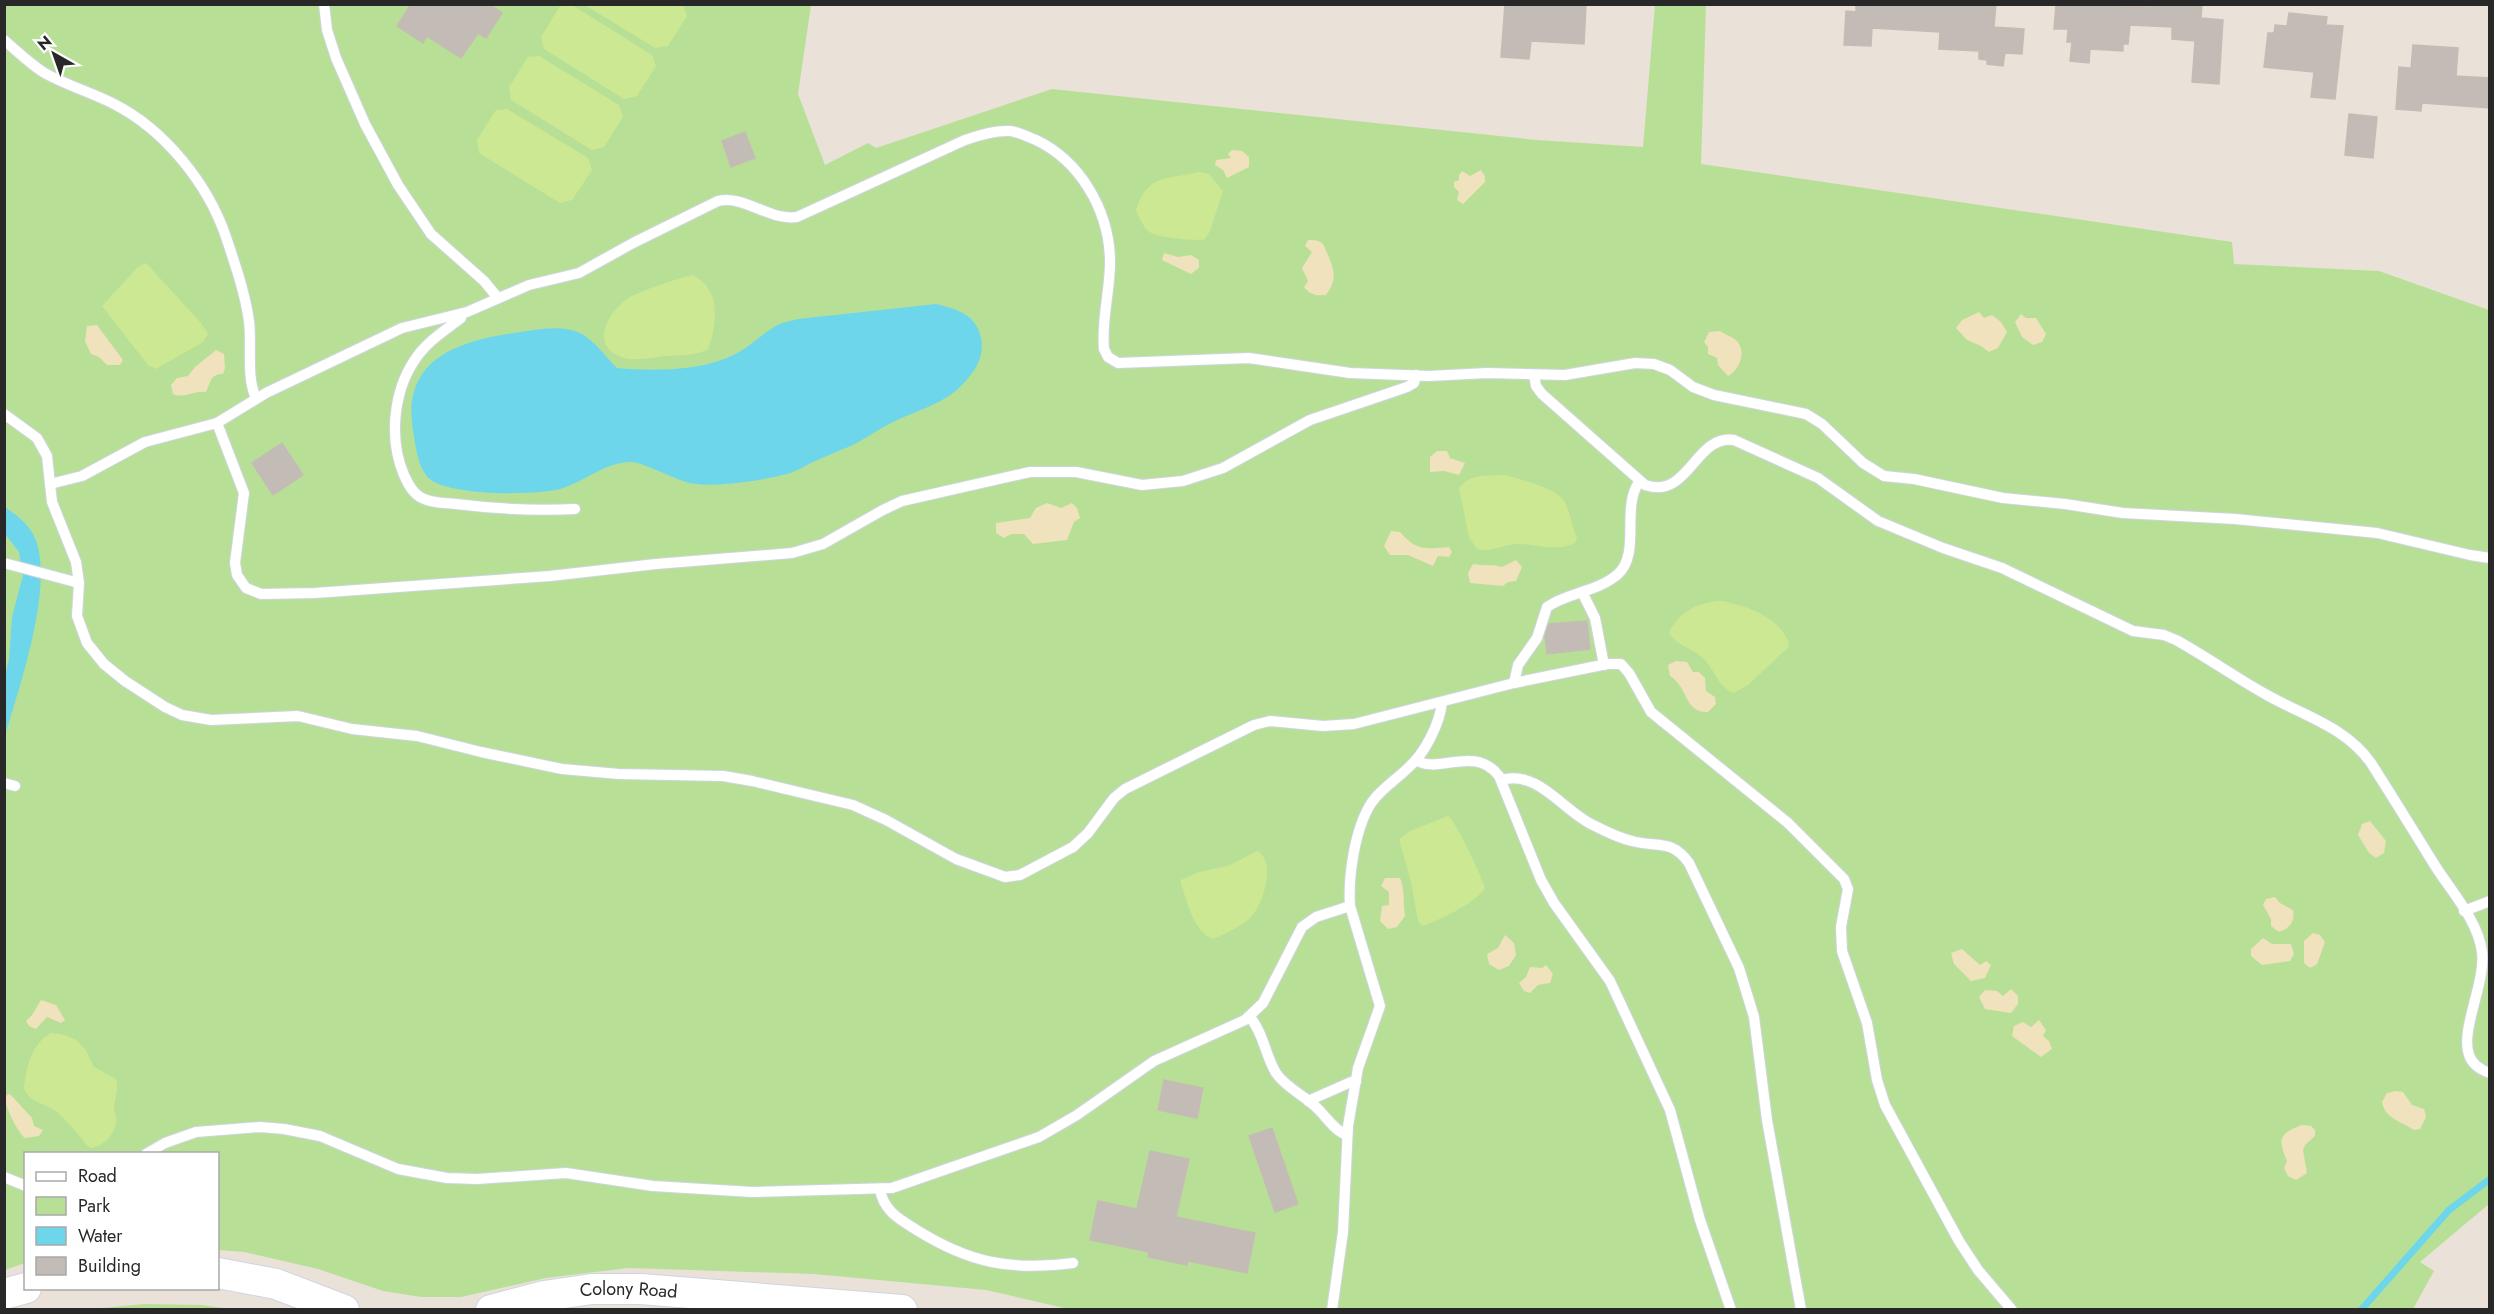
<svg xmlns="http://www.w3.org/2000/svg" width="2494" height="1314" viewBox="0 0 2494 1314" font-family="Jost,sans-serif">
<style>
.green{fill:#b7e096}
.sand{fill:#efe2bc}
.pitch{fill:#cce892}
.water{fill:#6dd6eb}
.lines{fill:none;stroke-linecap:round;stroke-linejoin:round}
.stream{stroke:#6dd6eb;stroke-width:7}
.building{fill:#c2bbb6;stroke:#c5bdb3;stroke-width:1.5}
.lane-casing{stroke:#cfd4e1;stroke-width:12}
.secondary-casing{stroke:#cfd4e1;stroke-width:32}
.lane{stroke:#fff;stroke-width:10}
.secondary{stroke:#fff;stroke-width:30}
.labels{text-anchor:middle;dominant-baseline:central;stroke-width:5;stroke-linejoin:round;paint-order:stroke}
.street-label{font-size:18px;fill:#282828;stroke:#fff}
</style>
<rect width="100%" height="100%" fill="#eae1d9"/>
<g class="green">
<path d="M5 5H811L798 94 825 165 868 143 876 148 1052 89 1537 140 1643 147 1655 5H1706L1701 164 2232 242 2234 264 2379 271 2489 310V1204L2420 1262 2434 1271 2413 1309 1073 1310 986 1290 814 1274 628 1268 546 1278 461 1297H421L383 1291 318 1269 244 1252 218 1250V1154H26L25 1263 5 1270Z"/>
<path d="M144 1304 202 1305 230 1309H92Z"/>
</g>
<g class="sand">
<path d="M1232 150 1242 151 1249 157V167L1227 178 1223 170 1215 165 1216 160 1231 158 1228 154Z"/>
<path d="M1481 170 1485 176V182L1463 204 1457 200 1459 192 1454 187V182L1459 180V175L1462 171 1470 176Z"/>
<path d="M1308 240C1323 240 1323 243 1328 255 1335 272 1337 280 1326 295 1317 296 1310 295 1304 287L1308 281 1302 268 1312 252 1305 246Z"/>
<path d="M1164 253 1178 257 1191 255 1199 260V268L1191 274 1162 260Z"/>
<path d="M1979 312 1984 318 1992 315 2001 322 2007 332 1998 348 1989 352 1981 346 1967 340 1956 328 1962 320Z"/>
<path d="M2021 314 2026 318H2036L2046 334 2042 342 2033 345 2022 337 2015 322Z"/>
<path d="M97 325 123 360 120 365H107L99 357 91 354 85 341 87 326Z"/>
<path d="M1720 331C1724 334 1733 337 1737 341 1747 353 1739 370 1728 376L1718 365 1717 358 1708 354V347L1704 342 1709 332Z"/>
<path d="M216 350 224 354 225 368 223 374C210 374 211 382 206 392 194 390 184 399 173 394L171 385 177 378 188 376 195 367Z"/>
<path d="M1437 451H1447L1450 458 1465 463 1459 475 1444 471 1430 472V457Z"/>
<path d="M1047 503 1061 508 1072 503 1077 508 1080 518 1074 522 1067 540 1033 544 1024 534H1011L1004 538 996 533V523L1030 518 1036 508Z"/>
<path d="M1391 531 1400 532C1417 551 1424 549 1449 547L1452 552 1449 557 1438 556 1433 566 1408 555H1390L1384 546Z"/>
<path d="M1516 560 1522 567 1516 581 1508 582 1503 586 1470 583 1468 573 1473 564C1483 566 1492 564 1502 567Z"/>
<path d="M1676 661 1687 662 1693 672H1699L1705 678 1706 691 1715 697 1716 704 1708 712C1684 713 1689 688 1670 676L1668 665Z"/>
<path d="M2370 821 2386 841 2384 853 2376 858 2369 853 2358 835 2362 824Z"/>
<path d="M1385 878H1400C1405 890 1403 903 1405 916L1397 927 1388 929 1380 921 1382 906 1389 905V892L1381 886Z"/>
<path d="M2275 897 2280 903 2293 910C2295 922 2290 928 2279 932L2271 926V919L2263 905 2266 899Z"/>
<path d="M2313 933 2320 935 2325 942 2317 964 2310 968 2304 963V941Z"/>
<path d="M1505 935 1514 943 1516 955 1509 966 1499 970 1489 964 1487 954 1498 948Z"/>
<path d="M2263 938 2272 944H2291L2294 954 2290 961 2262 965 2251 956V949Z"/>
<path d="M1962 949 1980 965 1986 961 1991 965 1985 978 1971 981 1954 964 1951 953Z"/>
<path d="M1546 965 1553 974 1550 983 1538 985 1530 993 1524 991 1519 983 1526 977 1530 967 1542 968Z"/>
<path d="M2011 989 2018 996V1004L2011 1013 1985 1009 1979 997 1985 990 1997 991 2003 996Z"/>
<path d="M41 1000 56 1005 65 1020 61 1023 47 1017 36 1029 29 1026 26 1021 32 1015Z"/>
<path d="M2039 1020 2046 1030 2043 1036 2049 1041 2052 1049 2041 1057 2012 1036 2014 1026 2023 1022 2031 1027Z"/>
<path d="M2396 1091 2403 1092 2412 1105 2424 1109 2426 1117 2420 1129 2414 1130C2401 1121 2385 1119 2382 1102L2387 1093Z"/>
<path d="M10 1094 32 1118 34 1126 43 1130 39 1136 25 1138C18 1133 4 1105 5 1096Z"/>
<path d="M2302 1125 2311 1126 2315 1130V1136L2305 1145 2303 1150 2307 1173 2296 1180 2288 1176 2284 1168 2287 1161C2278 1139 2278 1134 2302 1125Z"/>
</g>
<g class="pitch">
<path d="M572 5 652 55 656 66 637 96 624 99 544 49 541 37 560 6Z"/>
<path d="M585 5H683L687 16 668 46 655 48Z"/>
<path d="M539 56 619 105 623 117 604 147 592 150 511 100 509 87 528 57Z"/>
<path d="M507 109 588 158 592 170 572 200 560 203 479 153 477 140 496 110Z"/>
<path d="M1199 172 1209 174 1223 191 1210 231 1205 239C1197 242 1154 237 1148 231 1143 226 1138 216 1136 210 1148 173 1167 180 1199 172Z"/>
<path d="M146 263 201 323 208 334 203 342 156 369 148 365 102 306 138 267Z"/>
<path d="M692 275C721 287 718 324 708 349 696 356 681 355 667 356 653 357 634 362 621 357 590 345 608 312 627 299 637 292 679 278 692 275Z"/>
<path d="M1505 475C1521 480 1556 487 1565 502 1570 512 1572 527 1577 538L1575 543C1560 552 1536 544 1518 544 1504 544 1489 554 1476 548L1469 537 1459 488C1470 473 1488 476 1505 475Z"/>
<path d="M1721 601C1748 606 1777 616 1789 642L1788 648 1782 653 1748 685 1734 693C1718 687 1715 670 1703 658 1692 648 1677 646 1669 633 1679 611 1699 602 1721 601Z"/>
<path d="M1448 816C1456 821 1482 877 1485 888 1476 903 1438 921 1422 926L1418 921 1411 882 1399 839 1410 831Z"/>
<path d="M1257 851C1277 861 1263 906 1250 918 1240 927 1225 934 1213 939 1193 931 1188 903 1181 884V880L1199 872 1228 866Z"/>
<path d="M51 1033 65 1035 76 1040 85 1049 94 1067 116 1079C119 1090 115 1096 114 1107 114 1112 117 1116 116 1122 115 1134 104 1146 91 1148L87 1145C78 1134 69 1123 58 1113 47 1103 31 1104 24 1089 26 1068 31 1044 51 1033Z"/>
</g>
<g class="water">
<path d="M936 304C957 309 976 314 981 338 985 358 974 373 960 387 941 405 915 411 893 422 879 429 866 438 853 445 842 450 830 454 820 459 809 463 798 471 787 474 764 480 720 487 696 484 676 482 644 461 629 462 605 463 585 481 563 488 539 496 439 497 426 475 418 464 416 450 414 436 399 362 453 342 514 333 535 330 560 324 580 333 594 340 606 357 617 368 655 371 704 372 739 352 752 345 763 333 776 326 783 322 791 321 798 319Z"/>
<path d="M5 507C16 515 28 523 34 536 56 582 19 688 5 736V675L9 659 12 617 23 575 19 552 5 534Z"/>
</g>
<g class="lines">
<path class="stream" d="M2361 1310 2449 1210 2490 1179"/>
</g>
<g class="building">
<path d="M411 4H489L502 13 486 38 478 33 461 58 427 36 423 43 397 26Z"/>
<path d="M1505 4H1586L1584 44 1531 41 1529 59 1501 57Z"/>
<path d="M1856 4H1996L1994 27 2024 29 2022 54 2005 53 2003 66 1987 64V60L1979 59V51L1939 49 1940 32 1872 28 1871 46 1844 45 1846 11 1856 12Z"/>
<path d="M2056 4 2151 7V4H2202L2201 18 2223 20 2219 84 2192 82 2195 41 2172 39V27L2130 25 2128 44H2123V51L2090 49 2089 63 2070 61 2072 42H2067L2068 29H2054Z"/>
<path d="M2289 13 2327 17 2326 25 2343 26 2335 99 2311 97 2314 72 2264 67 2268 33H2274L2275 25 2287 26Z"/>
<path d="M2413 45 2458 48 2456 76 2490 78V108L2422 103 2421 111 2396 109 2399 67 2411 68Z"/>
<path d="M2349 114 2377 117 2373 158 2345 155Z"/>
<path d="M745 132 755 158 731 167 722 141Z"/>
<path d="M282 443 303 475 273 495 252 463Z"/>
<path d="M1587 621 1590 649 1547 654 1545 637 1549 624Z"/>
<path d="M1164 1080 1203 1088 1197 1118 1158 1110Z"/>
<path d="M1272 1128 1298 1204 1275 1212 1249 1136Z"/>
<path d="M1150 1151 1189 1159 1176 1217 1255 1233 1247 1273 1188 1261 1187 1265 1148 1257 1149 1252 1090 1240 1098 1201 1137 1209Z"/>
</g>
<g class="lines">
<g class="lane-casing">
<g id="lane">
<path d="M324 4 327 30 336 58 365 124 398 185 431 234 484 281 498 298"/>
<path d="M4 40C17 51 29 63 43 72 65 85 91 92 114 104 165 130 208 184 226 237 235 264 245 293 249 321 252 344 246 378 256 398"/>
<path d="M462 314 461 318C444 331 426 342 414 361 393 393 389 440 404 475 408 484 412 492 420 497 430 503 444 503 456 504 496 509 535 511 575 509"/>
<path d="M1534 375 1536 386 1542 394 1645 485C1689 500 1695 434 1734 440L1818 478 1878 521 1943 548 2002 568 2133 631 2164 635 2176 640C2207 657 2236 678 2267 695 2304 716 2346 727 2371 763 2392 796 2413 830 2434 864 2450 890 2478 920 2482 952 2486 982 2460 1030 2469 1055 2472 1064 2481 1070 2490 1073"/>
<path d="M4 414 37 438 47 456 52 502 76 562 79 583 77 616 87 643 104 664 125 681 165 707 182 715 211 720 298 716 352 729 417 736 481 752 562 769 619 774 723 776 752 781 853 805 886 820 956 859 1005 877 1020 875 1073 847 1088 833 1114 798 1125 789 1254 725 1270 721 1323 726 1354 724 1514 683 1607 664H1621L1629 673 1651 712 1788 823 1844 879 1848 889 1841 927 1842 951 1867 1023 1877 1080 1885 1105 1959 1241 1978 1270 2012 1310"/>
<path d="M217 423 244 493 235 563 237 575 246 588 261 594 315 593 550 576 656 564 792 553 823 544 883 510 902 501 1030 472H1076L1142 485 1183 481 1223 468 1310 420 1407 387 1414 383 1416 375"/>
<path d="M50 484 82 476 145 442 217 423 266 393 402 328 467 312 529 285 579 273 633 243 718 201C745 195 769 221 797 217L965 140C979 135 995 130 1010 131 1019 132 1028 137 1036 140 1080 161 1108 209 1110 258 1111 288 1101 319 1104 349L1108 357 1118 363 1249 358 1350 373 1429 376 1487 373 1565 375 1635 363 1654 364 1670 370 1693 387 1714 395 1806 414 1822 424 1863 463 1884 476 1914 479 2003 498 2065 504 2123 513 2235 519 2377 533 2470 555 2490 558"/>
<path d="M4 563 79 583"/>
<path d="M1582 592 1595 618 1604 665"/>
<path d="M1514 683 1518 665 1537 638 1547 607C1568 592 1598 592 1618 574 1641 553 1621 508 1639 482"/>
<path d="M1416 760C1437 775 1475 744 1499 776L1541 880 1554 903 1610 981 1670 1110 1700 1220 1731 1310"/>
<path d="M1501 780C1538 769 1563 811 1593 825 1605 831 1618 838 1632 841 1657 848 1671 838 1689 863L1739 968 1754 1017 1767 1120 1801 1310"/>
<path d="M4 783 15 786"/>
<path d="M2464 911 2490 901"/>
<path d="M1250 1017C1264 1034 1265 1055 1276 1073 1287 1089 1306 1096 1319 1110 1327 1118 1335 1131 1347 1135"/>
<path d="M1308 1101 1351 1082H1356"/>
<path d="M146 1154 165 1143 196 1132 260 1127 284 1129 320 1136 398 1169 447 1178 477 1179 566 1173 653 1186 752 1192 892 1188 1039 1137 1077 1115 1154 1061 1245 1020 1263 1003 1302 927 1316 917 1350 906"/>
<path d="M4 1177 26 1186"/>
<path d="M880 1189C883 1210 899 1219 915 1229 969 1263 1010 1271 1073 1263"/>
<path d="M1332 1310 1343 1232 1348 1126 1358 1068 1380 1006 1350 906C1348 876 1355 827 1372 802 1382 788 1397 779 1409 767 1425 753 1440 723 1442 702"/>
</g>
</g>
<g class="secondary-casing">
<g id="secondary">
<path d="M218 1273 276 1284 344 1310"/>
<path d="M4 1294 26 1288"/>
<path id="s1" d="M491 1310 544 1296 592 1289H641L902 1310"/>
</g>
</g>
<use href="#lane" class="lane"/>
<use href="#secondary" class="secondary"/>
</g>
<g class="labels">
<g class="street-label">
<text stroke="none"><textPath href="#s1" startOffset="140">Colony Road</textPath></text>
</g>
</g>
<rect width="2494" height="1314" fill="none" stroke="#282828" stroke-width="12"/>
<rect x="24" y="1152" width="195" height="138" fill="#ffffff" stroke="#a9a9a9" stroke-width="1.5"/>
<rect x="36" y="1172" width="30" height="9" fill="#ffffff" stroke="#a9a9a9" stroke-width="1.5"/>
<text x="78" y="1182" font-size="18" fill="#282828">Road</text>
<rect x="36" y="1197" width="30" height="18" fill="#b7e096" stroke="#a9a9a9" stroke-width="1.5"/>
<text x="78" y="1212" font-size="18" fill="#282828">Park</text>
<rect x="36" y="1227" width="30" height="18" fill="#6dd6eb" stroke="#a9a9a9" stroke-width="1.5"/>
<text x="78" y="1242" font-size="18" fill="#282828">Water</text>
<rect x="36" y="1257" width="30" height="18" fill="#c2bbb6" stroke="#a9a9a9" stroke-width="1.5"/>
<text x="78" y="1272" font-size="18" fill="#282828">Building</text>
<g transform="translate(54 54) rotate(320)" stroke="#ffffff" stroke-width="4.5" paint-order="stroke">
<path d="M0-4.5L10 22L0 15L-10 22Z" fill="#282828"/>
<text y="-9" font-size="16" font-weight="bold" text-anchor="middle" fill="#282828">N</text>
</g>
</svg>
